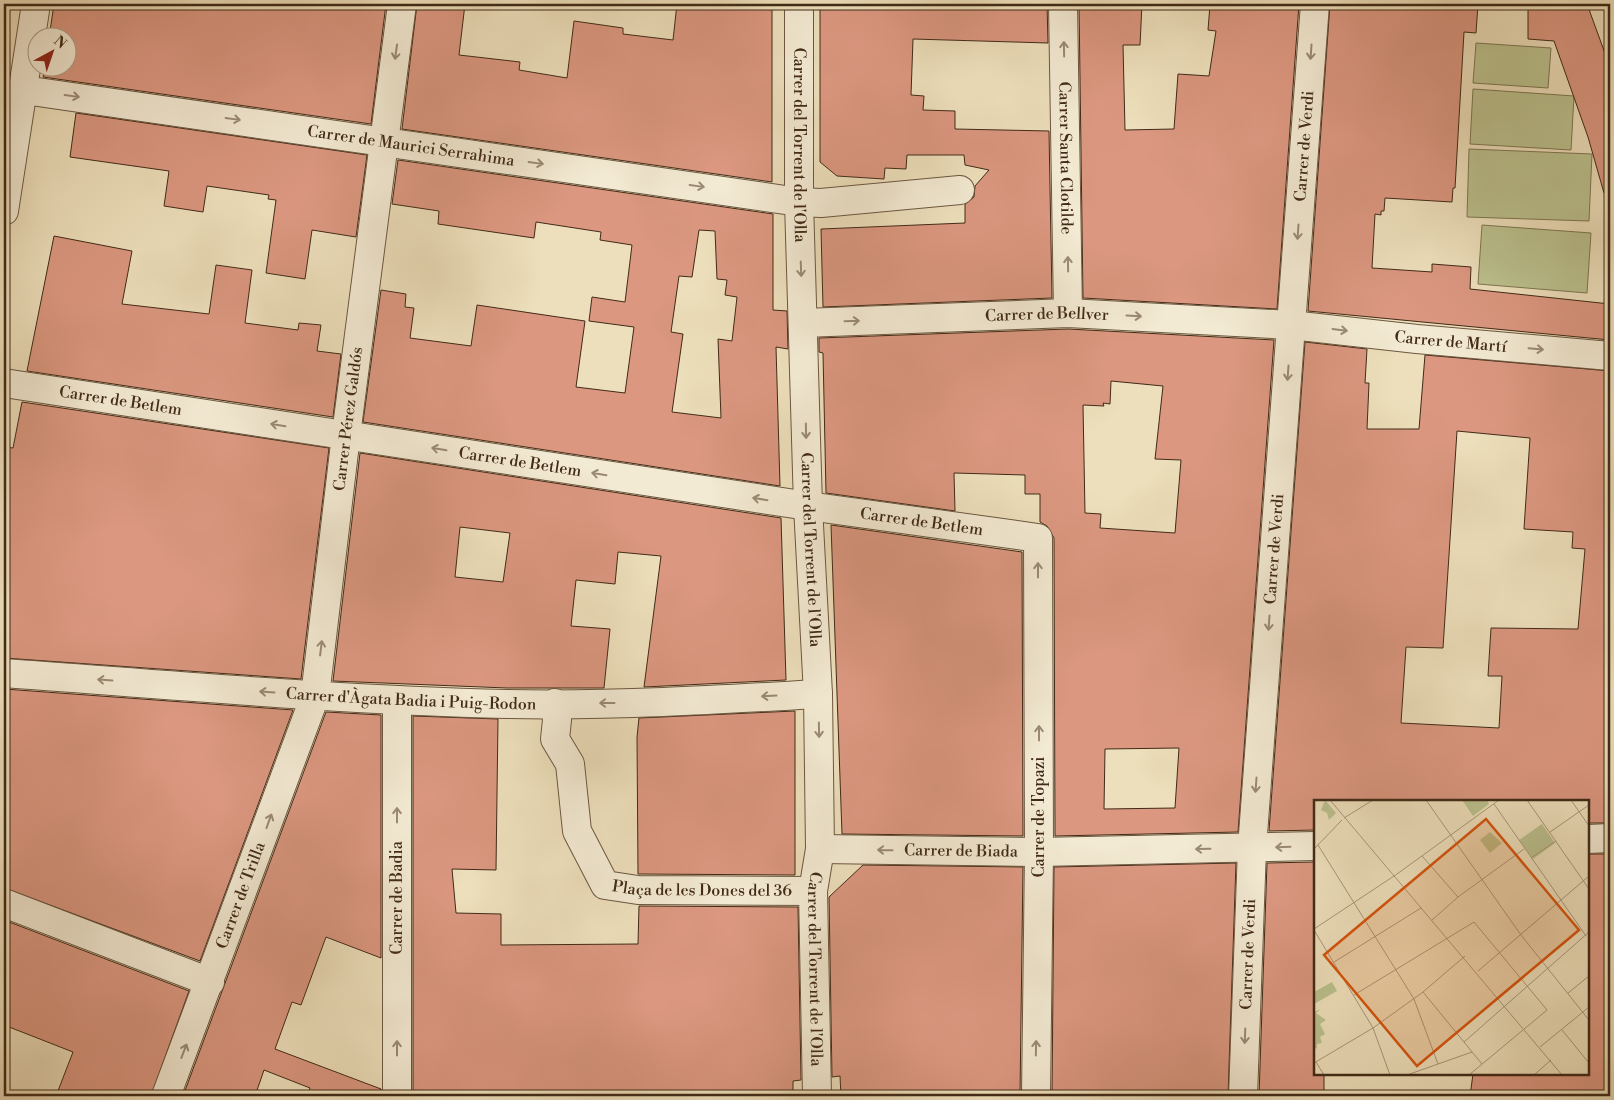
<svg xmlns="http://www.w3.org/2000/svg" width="1614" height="1100" viewBox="0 0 1614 1100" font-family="'Libre Bodoni',serif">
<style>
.green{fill:#bbc18e;stroke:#7e7652}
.building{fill:#db9780;stroke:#412a17;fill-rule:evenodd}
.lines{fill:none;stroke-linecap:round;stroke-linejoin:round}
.minor-casing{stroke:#6c5740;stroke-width:30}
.minor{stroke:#f3ead3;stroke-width:28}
.oneway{stroke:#9a8a75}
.labels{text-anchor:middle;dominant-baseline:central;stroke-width:4;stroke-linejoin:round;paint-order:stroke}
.street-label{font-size:16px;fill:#412a17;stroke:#f3ead3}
.inset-road{fill:none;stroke:#a89779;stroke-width:1}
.view{fill:#d7540d;fill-opacity:0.15;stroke:#d7540d;stroke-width:2.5}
.inset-edge{fill:none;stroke:#412a17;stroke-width:2.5}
</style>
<rect width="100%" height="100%" fill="#eddfbb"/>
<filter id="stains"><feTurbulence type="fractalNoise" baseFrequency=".004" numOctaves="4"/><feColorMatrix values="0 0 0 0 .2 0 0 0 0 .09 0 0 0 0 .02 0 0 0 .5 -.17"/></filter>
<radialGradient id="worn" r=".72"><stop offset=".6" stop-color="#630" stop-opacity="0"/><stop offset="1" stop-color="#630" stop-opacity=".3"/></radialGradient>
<g class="green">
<path d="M1476 43 1551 48 1548 88 1473 83Z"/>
<path d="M1473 89 1574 96 1571 150 1470 144Z"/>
<path d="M1469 149 1592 154 1589 221 1467 217Z"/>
<path d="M1482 225 1591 233 1587 293 1478 284Z"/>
</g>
<g class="building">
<path d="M54 4H386L371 124 43 77 45 68H68V38H49Z"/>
<path d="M417 4H465L459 55 520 62 519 70 567 78 574 21 623 28V34L673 40 677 4H772V182L402 129Z"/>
<path d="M820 4H1047L1048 43 913 39 911 95 924 96 923 110 955 111V129L1049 131 1052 298 823 307 821 229 965 223V204L974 197 975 186 989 170 965 165 964 155H907L906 169 885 168 884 179 837 176 820 162Z"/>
<path d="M1079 4H1142L1140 45H1123L1125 130 1174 129 1178 74 1209 76 1216 31 1208 30 1210 5 1299 4 1277 309 1083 298Z"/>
<path d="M1330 4H1478L1476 33 1464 32 1455 188H1453L1452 202 1385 198 1384 211H1381V215L1375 214 1372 268 1432 272V264L1471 267 1470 289 1610 304V340L1308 311Z"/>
<path d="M1528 4H1587L1610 67V192L1604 193 1588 137 1554 41 1528 39Z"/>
<path d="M76 113 367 155 356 237 312 230 305 279 266 273 276 200 268 199 269 195 207 186 203 212 164 206 169 171 70 157Z"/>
<path d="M398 160 773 214V310L787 311 788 349 776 347 780 486 363 422 381 290 406 294 405 307 414 308 410 338 471 346 477 305 585 321 576 387 625 393 634 327 589 321 592 297 625 302 632 245 600 240 601 232 536 222 534 238 438 224 439 211 392 204ZM699 230 715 231 717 279 727 280 725 295 737 297 732 341 718 339 721 418 672 412 683 334 671 332 679 276 692 277Z"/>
<path d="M54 236 132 251 122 304 209 314 216 265 252 270 245 323 298 330 299 323 321 325 317 351 341 354 333 417 27 371Z"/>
<path d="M1068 329 1274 340 1238 832 1055 836 1054 538 1047 526 1040 522V494H1025V475L954 473 955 511 826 493 823 353 819 352V338ZM1111 381 1163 386 1155 459 1181 460 1175 533 1100 528 1101 514 1085 513 1083 405 1104 406 1103 403 1110 404ZM1179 748 1175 808 1104 809 1105 749Z"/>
<path d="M1305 342 1367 349 1365 383H1369L1367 429H1419L1425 355 1610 371V823H1588V801H1315V830L1269 831ZM1457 431 1530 438 1524 529 1573 532 1572 548 1585 549 1578 629 1491 628 1488 676H1502L1499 728 1401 723 1406 647 1443 648Z"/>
<path d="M22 402 329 448 301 679 4 658V447L13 448Z"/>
<path d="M360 453 781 518 786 680 644 687 661 556 618 552 615 584 576 580 571 626 610 629 604 688H507L333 681ZM460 527 510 533 503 582 455 577Z"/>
<path d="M831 525 1022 552 1023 836 842 834Z"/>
<path d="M4 689 293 710 200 961 4 888Z"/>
<path d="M795 711V875L638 874 637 737 639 718Z"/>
<path d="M326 712 381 715V958L326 937 301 1005 292 1002 275 1049 381 1089V1096H307L310 1088 264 1070 255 1096H183Z"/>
<path d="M413 716 498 719 496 870 452 869 456 913 501 914V945L638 944 639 906 798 907 801 1080 793 1081V1096H413Z"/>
<path d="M1588 854H1610V1067L1608 1096H1470L1473 1074H1588Z"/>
<path d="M1315 862V1074H1324V1096H1259L1267 863Z"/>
<path d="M1236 863 1228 1096H1052L1054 867Z"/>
<path d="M863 865 1023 867 1020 1096H841L840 1076 832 1077 829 897Z"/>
<path d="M4 920 189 991 151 1096H56L73 1052 4 1025Z"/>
</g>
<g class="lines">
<g class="minor-casing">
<g id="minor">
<path id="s1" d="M799 4V202L808 506 818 694 820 849 813 891 817 1096"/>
<path id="s2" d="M1063 4 1068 313"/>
<path id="s3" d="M24 90 799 202 821 203 960 190"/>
<path d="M4 211 36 4"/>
<path id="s4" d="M803 323 1068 313 1291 325 1417 339 1610 356"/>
<path id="s5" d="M4 383 808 506 1038 538 1039 852 1036 1096"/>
<path id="s6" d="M4 673C171 685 339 700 507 704 611 706 715 700 818 694"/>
<path d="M397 700V1096"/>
<path id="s7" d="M555 703 557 720 555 739 570 764 577 831 605 885 638 890 813 891"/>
<path d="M1588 839 1610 838"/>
<path id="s8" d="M820 849 1039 852 1315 846"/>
<path d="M4 903 210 982"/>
<path id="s9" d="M166 1096 315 696 346 435 402 4"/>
<path id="s10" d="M1243 1096 1252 848 1315 4"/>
</g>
</g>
<use href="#minor" class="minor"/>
</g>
<defs><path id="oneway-shaft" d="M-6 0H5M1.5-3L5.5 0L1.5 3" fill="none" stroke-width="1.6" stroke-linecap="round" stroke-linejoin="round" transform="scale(1.25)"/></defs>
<g class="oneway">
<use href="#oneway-shaft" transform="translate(1064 49) rotate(-91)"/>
<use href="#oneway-shaft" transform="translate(396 52) rotate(98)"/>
<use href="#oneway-shaft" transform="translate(1311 52) rotate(94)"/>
<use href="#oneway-shaft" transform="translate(72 96) rotate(8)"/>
<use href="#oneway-shaft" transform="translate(233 119) rotate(8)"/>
<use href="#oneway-shaft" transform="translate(536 163) rotate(8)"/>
<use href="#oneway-shaft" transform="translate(697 186) rotate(8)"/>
<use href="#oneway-shaft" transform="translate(1298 232) rotate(94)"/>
<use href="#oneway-shaft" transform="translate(1068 264) rotate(-91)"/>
<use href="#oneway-shaft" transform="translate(801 269) rotate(88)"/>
<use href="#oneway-shaft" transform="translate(1134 316) rotate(3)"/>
<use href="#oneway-shaft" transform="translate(852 321) rotate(-2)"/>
<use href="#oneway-shaft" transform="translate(1340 330) rotate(7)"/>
<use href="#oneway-shaft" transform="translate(1536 349) rotate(5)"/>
<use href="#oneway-shaft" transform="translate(1288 373) rotate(94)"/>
<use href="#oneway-shaft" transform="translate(278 425) rotate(-171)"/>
<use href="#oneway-shaft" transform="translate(806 431) rotate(89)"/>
<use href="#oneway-shaft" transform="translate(439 449) rotate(-171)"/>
<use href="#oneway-shaft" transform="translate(599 474) rotate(-171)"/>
<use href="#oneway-shaft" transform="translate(760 499) rotate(-171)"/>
<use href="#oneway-shaft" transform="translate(1038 570) rotate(-90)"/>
<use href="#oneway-shaft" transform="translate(1269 623) rotate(94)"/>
<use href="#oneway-shaft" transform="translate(321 648) rotate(-83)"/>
<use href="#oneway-shaft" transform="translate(105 680) rotate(-176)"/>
<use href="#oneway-shaft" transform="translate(267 692) rotate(-176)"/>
<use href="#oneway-shaft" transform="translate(769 696) rotate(177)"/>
<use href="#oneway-shaft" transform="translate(607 703) rotate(180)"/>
<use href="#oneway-shaft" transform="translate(819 730) rotate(89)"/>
<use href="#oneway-shaft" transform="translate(1039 733) rotate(-90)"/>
<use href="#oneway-shaft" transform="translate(1256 785) rotate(94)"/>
<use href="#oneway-shaft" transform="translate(397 815) rotate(-90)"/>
<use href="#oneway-shaft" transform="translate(269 821) rotate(-70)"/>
<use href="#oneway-shaft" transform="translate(1283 847) rotate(178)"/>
<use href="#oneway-shaft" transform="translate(1203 849) rotate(179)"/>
<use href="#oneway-shaft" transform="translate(885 850) rotate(-179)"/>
<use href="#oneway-shaft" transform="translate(1245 1036) rotate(92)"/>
<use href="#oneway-shaft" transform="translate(397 1048) rotate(-90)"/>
<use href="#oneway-shaft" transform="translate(1036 1048) rotate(-89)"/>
<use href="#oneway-shaft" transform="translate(184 1051) rotate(-69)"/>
</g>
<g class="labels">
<g class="street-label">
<text stroke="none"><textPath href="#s3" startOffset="391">Carrer de Maurici Serrahima</textPath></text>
<text stroke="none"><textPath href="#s1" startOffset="141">Carrer del Torrent de l'Olla</textPath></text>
<text stroke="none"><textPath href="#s10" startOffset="952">Carrer de Verdi</textPath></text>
<text stroke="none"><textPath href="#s2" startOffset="154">Carrer Santa Clotilde</textPath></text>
<text stroke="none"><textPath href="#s4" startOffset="244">Carrer de Bellver</textPath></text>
<text stroke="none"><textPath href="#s4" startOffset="649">Carrer de Martí</textPath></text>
<text stroke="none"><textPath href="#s5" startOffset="118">Carrer de Betlem</textPath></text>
<text stroke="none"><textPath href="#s9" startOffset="706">Carrer Pérez Galdós</textPath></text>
<text stroke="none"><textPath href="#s5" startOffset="522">Carrer de Betlem</textPath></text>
<text stroke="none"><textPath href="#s5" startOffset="928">Carrer de Betlem</textPath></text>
<text stroke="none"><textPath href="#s1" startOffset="546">Carrer del Torrent de l'Olla</textPath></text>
<text stroke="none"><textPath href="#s10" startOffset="548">Carrer de Verdi</textPath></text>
<text stroke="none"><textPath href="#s6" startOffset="408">Carrer d'Àgata Badia i Puig-Rodon</textPath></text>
<text transform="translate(1039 817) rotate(-90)">Carrer de Topazi</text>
<text stroke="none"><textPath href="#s8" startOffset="141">Carrer de Biada</textPath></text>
<text stroke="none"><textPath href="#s7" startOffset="291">Plaça de les Dones del 36</textPath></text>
<text stroke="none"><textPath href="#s9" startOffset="214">Carrer de Trilla</textPath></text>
<text transform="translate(397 898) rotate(-90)">Carrer de Badia</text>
<text stroke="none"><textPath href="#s10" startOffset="142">Carrer de Verdi</textPath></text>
<text stroke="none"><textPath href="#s1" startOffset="966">Carrer del Torrent de l'Olla</textPath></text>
</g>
</g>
<g transform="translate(1314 800)">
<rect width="275" height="275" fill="#eddfbb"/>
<path d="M11 0 22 13 15 20 13 13 7 10ZM148 0H173L175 4 159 16ZM228 24 241 43 219 59 205 40ZM176 32 188 43 176 53 166 40ZM18 182 23 191 0 204V192ZM7 209 2 213 12 220 6 224 11 234 6 237 8 243 3 244V249L0 247V212Z" fill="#bbc18e"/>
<path class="inset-road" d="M16 0 248 275M112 0 207 135 275 220M213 0 275 89M257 0 275 26M180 4 272 136M30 18 59 0M236 32 275 5M4 45 100 199 124 264M0 49 28 20M108 56 144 97M217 58 242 41M118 120 144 97 210 49M0 129 83 74 185 0M0 130 59 228 76 275M20 162 107 108M164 171 275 76M109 192 168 264M254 193 275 176M40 195 160 122 233 210 155 275M248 230 275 263M150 242 275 132M226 247 275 207M2 262 10 275M0 263 59 228 109 192 151 156M93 275 158 252M220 275 237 260"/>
<path class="view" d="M172 19 265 130 103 266 10 155Z"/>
<rect width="275" height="275" class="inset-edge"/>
</g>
<rect width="1614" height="1100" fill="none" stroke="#eddfbb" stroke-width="20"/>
<rect x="5" y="5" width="1604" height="1090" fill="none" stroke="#412a17" stroke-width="2.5"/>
<rect x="10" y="10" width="1594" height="1080" fill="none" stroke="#412a17"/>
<g transform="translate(52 52) rotate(40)"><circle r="24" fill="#f3ead3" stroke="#ac9d88"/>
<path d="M0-4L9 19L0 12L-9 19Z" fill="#8f2418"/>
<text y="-8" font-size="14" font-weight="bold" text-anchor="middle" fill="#412a17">N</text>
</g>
<rect width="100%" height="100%" filter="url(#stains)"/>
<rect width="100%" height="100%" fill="url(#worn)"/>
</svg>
